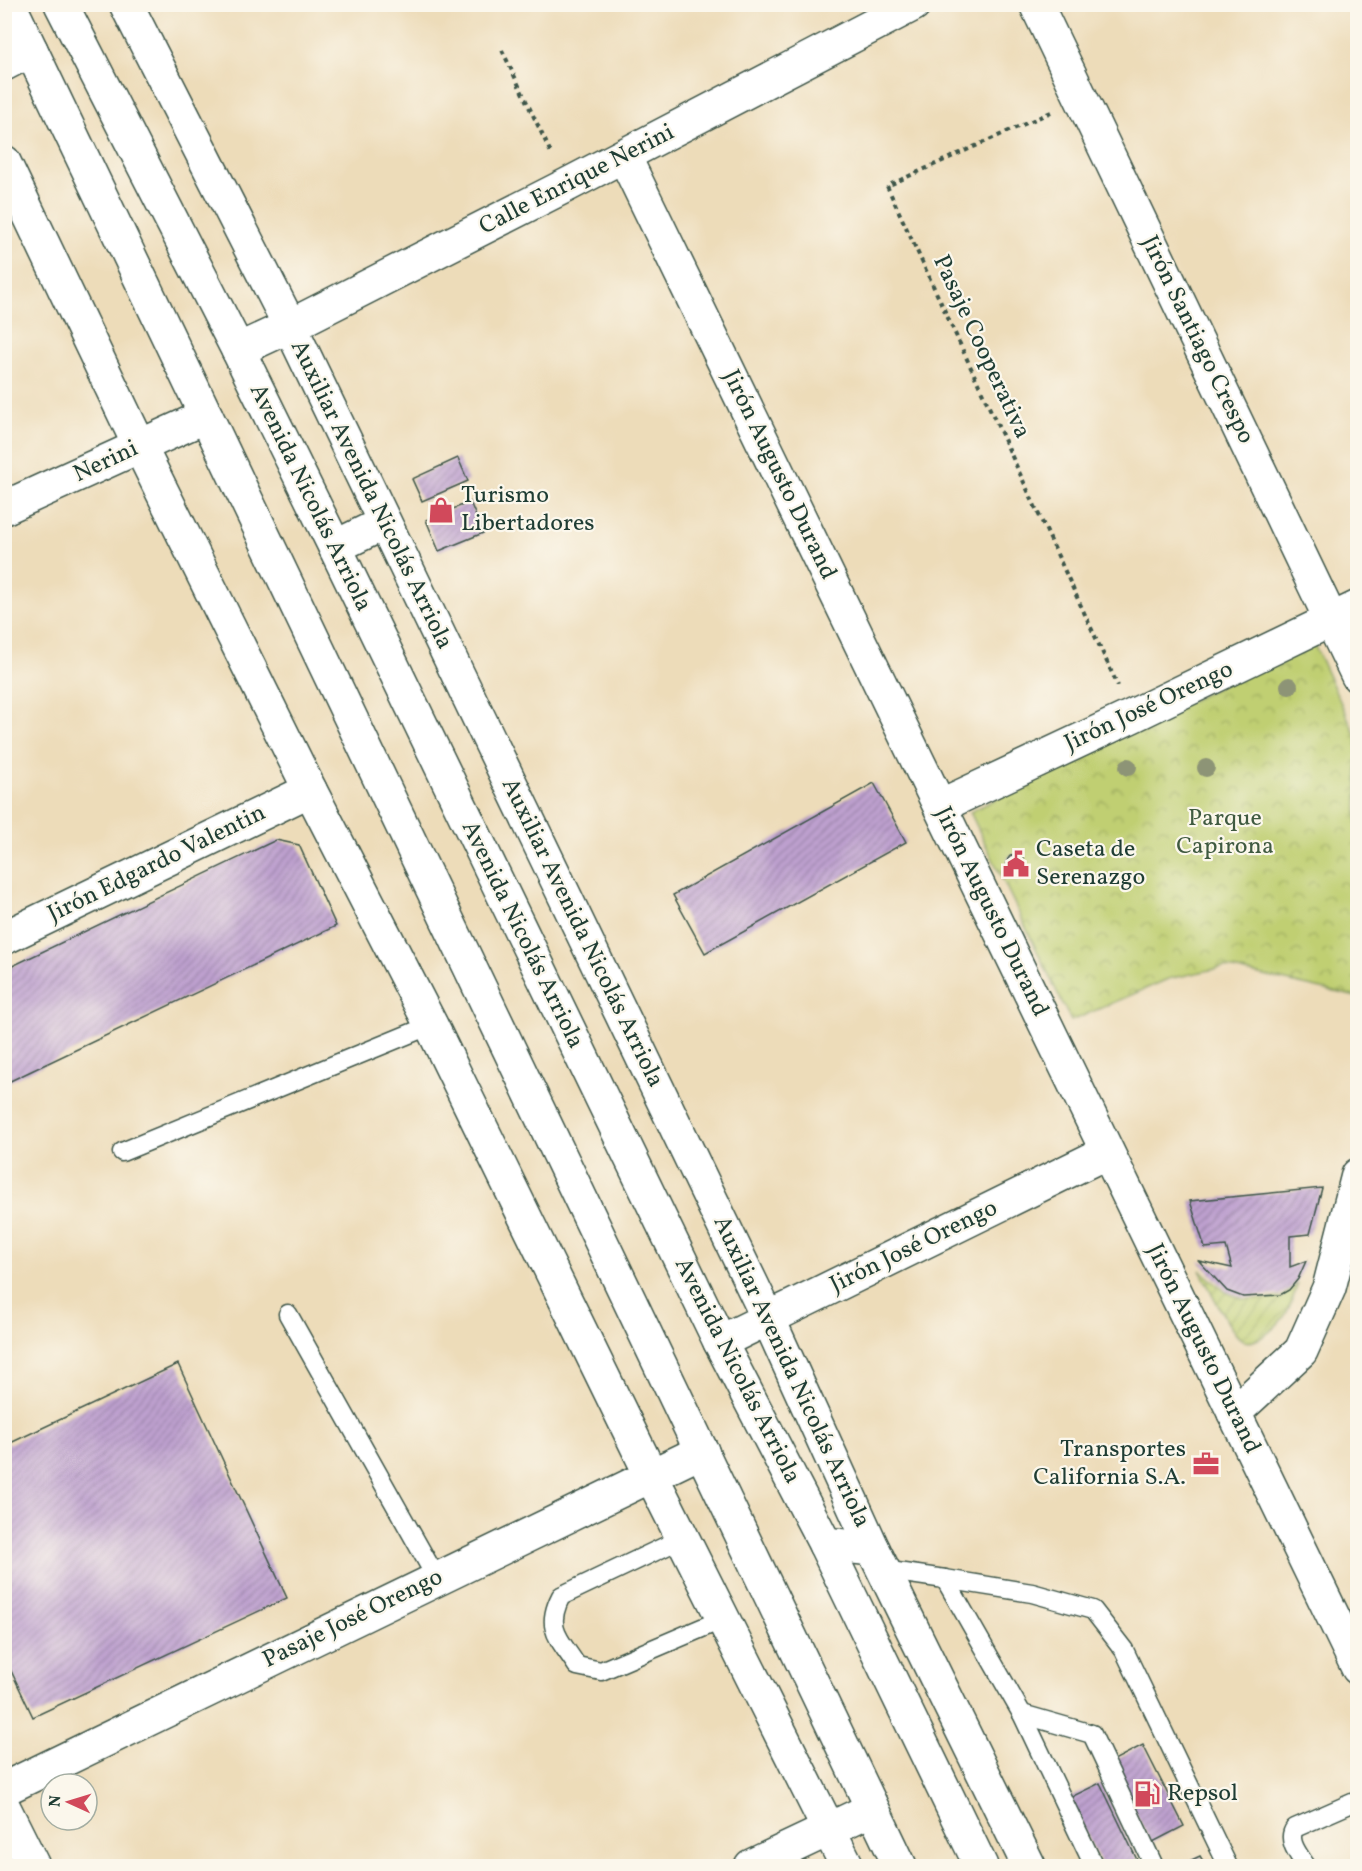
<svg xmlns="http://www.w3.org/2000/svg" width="1362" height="1871" viewBox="0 0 1362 1871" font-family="Vollkorn,serif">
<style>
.park{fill:url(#park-crowns);stroke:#708653;stroke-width:1.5}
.garden{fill:url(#garden-furrows);stroke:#708653;stroke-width:1.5}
.building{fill:url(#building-hatch)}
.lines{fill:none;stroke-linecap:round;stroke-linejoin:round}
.lane-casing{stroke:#3e5548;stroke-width:21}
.street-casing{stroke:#3e5548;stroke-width:36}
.secondary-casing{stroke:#3e5548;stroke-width:36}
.primary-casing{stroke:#3e5548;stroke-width:36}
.path{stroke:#3e5548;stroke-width:4;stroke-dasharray:4.5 4.5;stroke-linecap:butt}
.lane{stroke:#fff;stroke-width:18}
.street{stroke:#fff;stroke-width:33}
.secondary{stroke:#fff;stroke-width:33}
.primary{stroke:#fff;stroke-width:33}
.tree{fill:#8d9476}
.labels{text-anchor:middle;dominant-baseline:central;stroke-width:4.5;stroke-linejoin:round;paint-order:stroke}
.street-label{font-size:24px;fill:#1f3d34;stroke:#fbf7ec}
.poi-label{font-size:24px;fill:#1f3d34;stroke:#fbf7ec;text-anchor:start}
.park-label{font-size:24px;fill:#3f5a40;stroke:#fbf7ec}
</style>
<defs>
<pattern id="park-crowns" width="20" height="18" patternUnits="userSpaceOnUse" patternTransform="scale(1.5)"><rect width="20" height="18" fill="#c0cf72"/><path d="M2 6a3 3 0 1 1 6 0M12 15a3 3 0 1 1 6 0" fill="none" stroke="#9ba95e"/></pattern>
<pattern id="garden-furrows" width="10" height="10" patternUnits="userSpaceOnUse" patternTransform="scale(1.5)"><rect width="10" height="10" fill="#c0cf72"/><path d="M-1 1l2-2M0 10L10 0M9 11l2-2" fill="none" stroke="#9ba95e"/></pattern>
<pattern id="building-hatch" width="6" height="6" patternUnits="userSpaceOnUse" patternTransform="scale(1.5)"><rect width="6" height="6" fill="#bea0cf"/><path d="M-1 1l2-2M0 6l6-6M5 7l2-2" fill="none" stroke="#9a84a9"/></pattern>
</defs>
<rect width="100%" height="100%" fill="#fbf7ec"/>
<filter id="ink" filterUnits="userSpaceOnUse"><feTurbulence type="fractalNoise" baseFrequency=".0167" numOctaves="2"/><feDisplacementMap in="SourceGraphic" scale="12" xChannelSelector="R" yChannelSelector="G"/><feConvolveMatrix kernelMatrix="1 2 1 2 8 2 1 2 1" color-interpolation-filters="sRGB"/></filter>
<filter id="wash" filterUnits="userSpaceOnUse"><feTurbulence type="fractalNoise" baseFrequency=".008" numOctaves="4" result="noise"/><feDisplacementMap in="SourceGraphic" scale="24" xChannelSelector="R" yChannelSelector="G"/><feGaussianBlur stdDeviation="1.35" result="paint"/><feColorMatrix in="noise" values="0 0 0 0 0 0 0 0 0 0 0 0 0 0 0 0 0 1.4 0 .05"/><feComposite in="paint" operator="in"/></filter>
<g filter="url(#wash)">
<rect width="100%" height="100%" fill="#eddcb9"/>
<path class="park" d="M1312 640 1357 738V997L1224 967 1168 979 1071 1021 970 812Z"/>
<path class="garden" d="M1200 1270 1226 1292 1243 1299H1270L1282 1297 1298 1283C1294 1294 1290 1309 1283 1318 1275 1328 1253 1349 1241 1339 1229 1331 1208 1285 1200 1270Z"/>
<g id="blocks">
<g class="building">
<path d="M458 458 468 481 422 501 412 479Z"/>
<path d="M470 502 483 533 439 551 426 520Z"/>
<path d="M874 783 906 842 705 953 673 895Z"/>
<path d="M276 840 299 845 336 926 4 1084V970Z"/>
<circle cx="1016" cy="863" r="9"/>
<path d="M1322 1188 1310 1234 1290 1236V1267L1306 1261 1298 1279 1289 1290 1280 1295 1243 1297 1227 1291 1199 1261 1232 1268 1226 1246 1205 1248 1190 1201Z"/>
<path d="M178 1364 287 1598 33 1717 4 1656V1446Z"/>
<path d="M1143 1745 1184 1826 1151 1843 1110 1762Z"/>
<path d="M1100 1783 1140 1866H1102L1069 1798Z"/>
<path d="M1200 1856 1206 1866H1179Z"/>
</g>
</g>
</g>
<g filter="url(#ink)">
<use href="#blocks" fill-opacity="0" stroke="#3e5548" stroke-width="1.5"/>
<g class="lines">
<g class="lane-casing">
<g id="lane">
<path d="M122 1152 431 1025"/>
<path d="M288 1314 437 1579"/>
<path d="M683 1538 561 1596C544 1629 560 1639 577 1666L601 1671 723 1619"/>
<path d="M883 1570 945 1579 1022 1714 1094 1866"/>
<path d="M945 1579 1032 1593 1093 1610 1124 1650 1228 1866"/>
<path d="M1022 1714 1092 1734 1154 1866"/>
<path d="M1306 1866C1299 1855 1286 1840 1295 1828L1352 1803 1358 1802"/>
</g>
</g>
<g class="street-casing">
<g id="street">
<path d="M126 4 290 326 768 1318 873 1549 1029 1866"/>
<path d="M1036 4 1358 676"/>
<path d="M4 64 31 50"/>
<path d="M624 156 1358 1668"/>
<path d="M4 162 140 447 310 790 431 1025 651 1475 847 1866"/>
<path d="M238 350 290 326 567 185 914 4"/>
<path d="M4 508 206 416"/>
<path d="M940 806 1132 716 1358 607"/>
<path d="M4 938 310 790"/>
<path d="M720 1342 1107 1152"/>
<path d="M1234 1413 1301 1351 1329 1288 1358 1175"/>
<path d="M4 1789 702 1451"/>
<path d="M751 1866 872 1809"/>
</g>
</g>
<g class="secondary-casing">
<path id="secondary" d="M4 1808 33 1866"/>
</g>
<g class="primary-casing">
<g id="primary">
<path d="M9 4 900 1866"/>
<path d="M61 4 238 350 335 547 720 1342 825 1544 981 1866"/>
<path d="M335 547 384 523"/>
<path d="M825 1544 873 1549"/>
</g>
</g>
<g class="path">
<path d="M502 50 552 155"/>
<path d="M1051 112 887 186 1118 686"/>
</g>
<use href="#lane" class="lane"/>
<use href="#street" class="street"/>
<use href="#secondary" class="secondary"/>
<use href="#primary" class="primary"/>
</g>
<g class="tree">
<circle cx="1289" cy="686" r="9"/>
<circle cx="1128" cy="767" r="9"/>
<circle cx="1206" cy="768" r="9"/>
</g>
</g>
<defs>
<g id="shop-bare" transform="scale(2.07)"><path d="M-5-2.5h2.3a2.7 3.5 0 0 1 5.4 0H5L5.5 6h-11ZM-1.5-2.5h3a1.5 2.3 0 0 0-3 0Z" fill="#d1495b" stroke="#fbf7ec" stroke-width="2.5" paint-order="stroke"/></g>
<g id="civic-bare" transform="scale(2.07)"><path d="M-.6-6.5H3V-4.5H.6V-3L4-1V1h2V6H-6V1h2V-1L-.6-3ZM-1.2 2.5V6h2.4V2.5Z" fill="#d1495b" stroke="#fbf7ec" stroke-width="2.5" paint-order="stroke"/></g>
<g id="office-bare" transform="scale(2.07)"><path d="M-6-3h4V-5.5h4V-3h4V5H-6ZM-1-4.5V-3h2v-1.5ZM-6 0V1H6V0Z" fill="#d1495b" stroke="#fbf7ec" stroke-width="2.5" paint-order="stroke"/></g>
<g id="fuel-bare" transform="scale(2.07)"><path d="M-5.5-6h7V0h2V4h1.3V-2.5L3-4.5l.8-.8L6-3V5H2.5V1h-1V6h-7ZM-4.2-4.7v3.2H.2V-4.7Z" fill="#d1495b" stroke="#fbf7ec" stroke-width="2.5" paint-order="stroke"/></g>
</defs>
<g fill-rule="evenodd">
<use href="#shop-bare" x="441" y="510"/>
<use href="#civic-bare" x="1016" y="864"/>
<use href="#office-bare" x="1206" y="1464"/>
<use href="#fuel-bare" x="1147" y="1794"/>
</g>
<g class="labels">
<g class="street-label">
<text transform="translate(577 180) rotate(-27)">Calle Enrique Nerini</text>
<text transform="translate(1197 340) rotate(64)">Jirón Santiago Crespo</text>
<text transform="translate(981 347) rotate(65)">Pasaje Cooperativa</text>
<text transform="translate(106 462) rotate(-25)">Nerini</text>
<text transform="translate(779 475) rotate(64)">Jirón Augusto Durand</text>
<text transform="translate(371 495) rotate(64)">Auxiliar Avenida Nicolás Arriola</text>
<text transform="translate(310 498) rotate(64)">Avenida Nicolás Arriola</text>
<text transform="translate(1149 707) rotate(-25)">Jirón José Orengo</text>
<text transform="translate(157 864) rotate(-26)">Jirón Edgardo Valentin</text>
<text transform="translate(991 912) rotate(64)">Jirón Augusto Durand</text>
<text transform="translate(582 933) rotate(64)">Auxiliar Avenida Nicolás Arriola</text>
<text transform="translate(522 935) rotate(64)">Avenida Nicolás Arriola</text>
<text transform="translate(914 1247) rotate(-26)">Jirón José Orengo</text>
<text transform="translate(1203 1349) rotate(64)">Jirón Augusto Durand</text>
<text transform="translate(737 1371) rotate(63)">Avenida Nicolás Arriola</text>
<text transform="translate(791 1372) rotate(65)">Auxiliar Avenida Nicolás Arriola</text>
<text transform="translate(353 1619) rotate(-26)">Pasaje José Orengo</text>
</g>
<g class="poi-label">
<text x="461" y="496">Turismo<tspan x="461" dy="28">Libertadores</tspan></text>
<text x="1036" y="850">Caseta de<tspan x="1036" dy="28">Serenazgo</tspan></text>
<text x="1186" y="1450" text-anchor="end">Transportes<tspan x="1186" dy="28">California S.A.</tspan></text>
<text x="1167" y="1794">Repsol</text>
</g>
<g class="park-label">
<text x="1225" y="819">Parque<tspan x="1225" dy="28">Capirona</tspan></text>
</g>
</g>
<rect width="1362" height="1871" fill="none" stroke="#fbf7ec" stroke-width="24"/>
<g transform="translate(69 1802) rotate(274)"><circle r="28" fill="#fbf7ec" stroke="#a3ada2" stroke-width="1.5"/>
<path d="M0-4.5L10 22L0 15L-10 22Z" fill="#d1495b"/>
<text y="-9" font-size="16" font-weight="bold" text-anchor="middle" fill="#1f3d34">N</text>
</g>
</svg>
